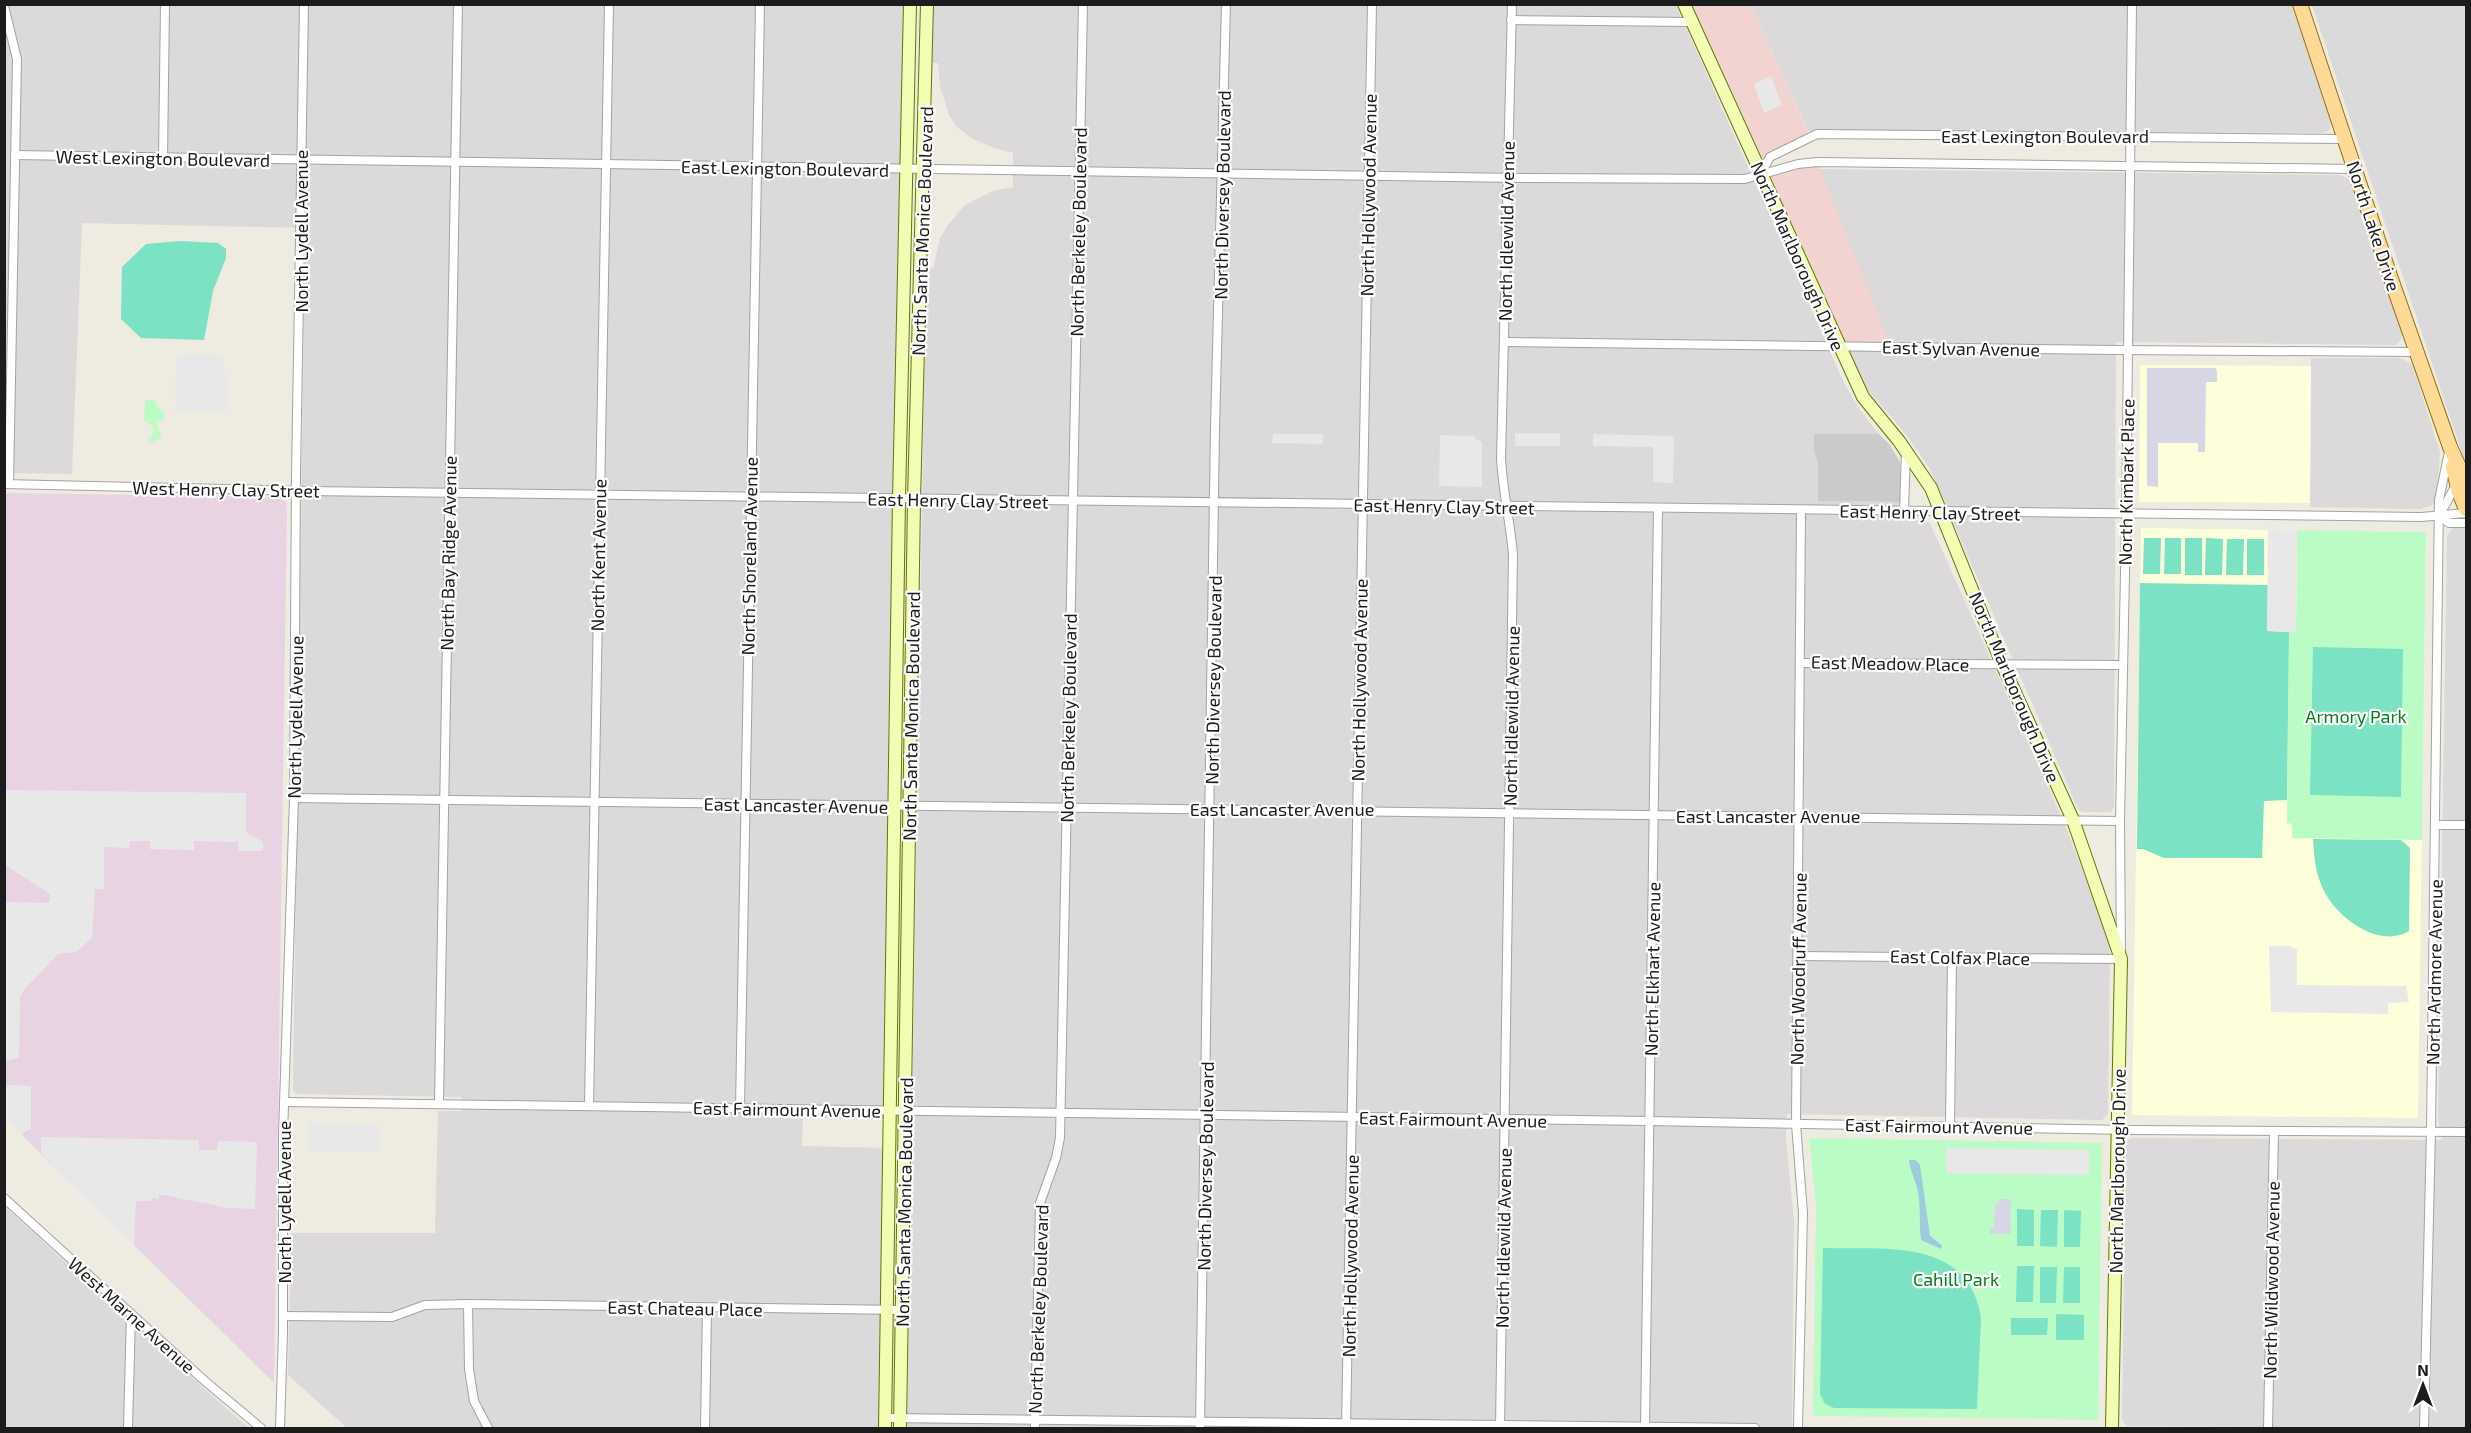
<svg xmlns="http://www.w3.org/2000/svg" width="2471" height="1433" viewBox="0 0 2471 1433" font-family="'Exo 2',sans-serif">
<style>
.residential{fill:#dbd9d9}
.commercial{fill:#f1d3cf}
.industrial{fill:#e8d3e2}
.education{fill:#fcffda}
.religious{fill:#cacaca}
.park{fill:#bbfcc6}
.pitch{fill:#7be2c3}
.parking{fill:#e8e8e8}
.plaza{fill:#d7d6e4}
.water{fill:#9fcbdf}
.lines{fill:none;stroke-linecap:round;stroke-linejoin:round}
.street-casing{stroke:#a3a3a3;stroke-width:10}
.secondary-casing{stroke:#607700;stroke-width:14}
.primary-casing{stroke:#957000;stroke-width:16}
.street{stroke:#fff;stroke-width:8}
.secondary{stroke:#f2fcb2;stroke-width:12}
.primary{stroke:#ffda96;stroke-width:14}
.labels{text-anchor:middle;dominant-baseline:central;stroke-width:4.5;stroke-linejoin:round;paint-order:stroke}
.street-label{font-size:18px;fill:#1c1c1c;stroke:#fff}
.park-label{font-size:18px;fill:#067f1a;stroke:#fff}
</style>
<rect width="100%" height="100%" fill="#eeebe1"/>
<g class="residential">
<path d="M5 5H904L884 1119 803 1118 802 1146 884 1148 879 1428H347L288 1375 291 1233H435L438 1111H462V1097L297 1094 293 1090 305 228 82 223 72 474 5 473Z"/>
<path d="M933 5H1676L1844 383 1860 410 1879 434H1814V451L1818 463V501L1900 502V519L1921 520 1930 523 2067 830 2110 943 2108 1114 2102 1120 1787 1114 1786 1138 1794 1222 1792 1428H907L926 268 933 269 940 238 948 225 965 205 993 191 1013 187V153L994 148 971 138 956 126 949 115 940 86 938 63H932Z"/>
<path d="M1751 5H2292L2331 121 2330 130 2323 133 1808 131Z"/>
<path d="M2312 5H2466V465Z"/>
<path d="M1819 169 2340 175 2349 179 2402 333 2401 340 2396 345 2116 342 2114 806 2111 812H2082L2078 809 1930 469 1905 433 1870 393 1838 346Z"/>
<path d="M2311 358H2400L2412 364 2440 452 2437 494 2433 505 2422 509 2310 507Z"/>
<path d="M2453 527 2466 528V1428L2126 1426 2122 1420 2126 1144 2128 1140 2132 1138 2442 1140 2438 1119 2447 535Z"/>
<path d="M4 1206 229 1411 249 1428H5Z"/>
</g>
<path class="commercial" d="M1684 5H1751L1810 137 1770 157 1761 173 1817 162 1892 348 1838 346Z"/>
<path class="industrial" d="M4 493 273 497 285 501 287 508 274 1383 5 1118Z"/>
<g class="education">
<path d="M2140 365 2311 366 2310 503 2139 502Z"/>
<path d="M2141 528 2426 532 2418 1118 2132 1115Z"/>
</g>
<path class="religious" d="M1814 434H1879L1890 445 1900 462V502L1818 501V463L1814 451Z"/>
<g class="park">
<path d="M145 400H156V405L165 414 164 420 156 421 162 439H157L152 443 147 439 152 436 154 427 144 421Z"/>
<path d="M2297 530 2426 532 2422 840 2292 838V824L2287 823 2289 632H2296Z"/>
<path d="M1809 1138 2102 1143 2098 1420 1813 1416 1816 1206Z"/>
</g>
<g class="pitch">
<path d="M181 241 218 243 226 249V258L213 291 204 340 141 338 121 319 122 267 146 244Z"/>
<path d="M2144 538H2161L2160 574H2143Z"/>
<path d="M2165 538H2181V574H2164Z"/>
<rect x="2185" y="538" width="17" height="37"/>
<path d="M2206 538 2223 539 2222 575H2205Z"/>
<path d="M2227 539H2244L2243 575H2226Z"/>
<rect x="2247" y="539" width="17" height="36"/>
<path d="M2140 583 2268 585 2267 631 2289 632 2287 800 2264 801 2262 858H2164L2143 849H2137Z"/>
<path d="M2313 647 2403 649 2401 797 2310 795Z"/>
<path d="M2313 839 2401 840 2410 848 2409 931C2378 950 2332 915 2321 884 2315 870 2314 854 2313 839Z"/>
<path d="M2017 1209 2034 1210V1246H2017Z"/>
<path d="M2041 1210H2058L2057 1247 2040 1246Z"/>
<path d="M2064 1210 2081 1211 2080 1247H2064Z"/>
<path d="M1823 1248C1882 1250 1964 1237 1980 1312 1982 1321 1980 1331 1980 1340 1979 1363 1978 1386 1977 1409L1834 1408 1825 1404 1820 1394Z"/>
<path d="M2017 1266H2034L2033 1302H2016Z"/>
<path d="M2040 1267H2057L2056 1303H2040Z"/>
<path d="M2064 1267H2080V1303H2063Z"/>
<path d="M2056 1314 2084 1315V1340H2056Z"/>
<path d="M2011 1318H2048L2047 1335H2011Z"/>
</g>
<g class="parking">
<path d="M1771 76 1782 105 1764 113 1754 84Z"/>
<path d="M176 354 223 355V373H228L227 411 175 412Z"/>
<rect x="1515" y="433" width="45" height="13"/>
<path d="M1273 434H1323V444L1272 443Z"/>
<path d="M1593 434 1674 436 1673 483 1653 482V447L1593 446Z"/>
<path d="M1440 435 1475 436V439L1482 442V487L1439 486Z"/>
<path d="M2268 530H2297L2296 632 2267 631Z"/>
<path d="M5 790 246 793V832L263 842V851H239L238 842 194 841V850L150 849V841H130L129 848 104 847V889H95L92 938 76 952 58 954 24 990 20 997 19 1058 5 1061V902L48 903 50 901V894L5 865Z"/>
<path d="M2269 946H2290L2297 950V985L2406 986 2409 1002 2388 1003V1014L2271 1012Z"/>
<path d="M5 1085 31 1086V1129L21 1134 5 1118Z"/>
<path d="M308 1123 380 1124V1152H308Z"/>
<path d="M41 1137 199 1140V1150H217L218 1141 257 1142 255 1209 229 1208 163 1195H159V1199L152 1198 150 1201H136L134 1246 41 1153Z"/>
<path d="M1946 1148 2089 1150V1175L1946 1173Z"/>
</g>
<g class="plaza">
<path d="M2147 368H2216L2217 372V382H2206L2205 452H2198V443H2158V487L2147 486Z"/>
<path d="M1999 1199H2011L2010 1234H1990V1229L1994 1228 1995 1203H1999Z"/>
</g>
<path class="water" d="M1909 1160H1916L1920 1165 1930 1236 1942 1245 1941 1249 1921 1240C1919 1225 1921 1208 1918 1192 1916 1180 1910 1172 1909 1160Z"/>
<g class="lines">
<g class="street-casing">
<g id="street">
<path d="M4 6 17 59 9 484"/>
<path d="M1511 20 1691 22"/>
<path d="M15 155 1518 178 1745 179 1798 164 1817 162 2355 169"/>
<path d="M163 158 165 4"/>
<path d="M1761 173 1770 157 1817 134 2344 139"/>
<path d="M1504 342 2118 350 2418 352"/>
<path d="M4 484 306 491 2421 517 2466 513"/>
<path d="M1904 511 1906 451"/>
<path d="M2439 516 2456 485"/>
<path d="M2439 516 2449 523H2466"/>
<path d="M1801 663 2123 665"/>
<path d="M294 798 2120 821"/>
<path d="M2436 825H2466"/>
<path d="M1798 956 2121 959 2120 821 2126 523 2132 4"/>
<path d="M285 1102 1650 1121 2130 1130 2466 1132"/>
<path d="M439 1102 458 4"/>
<path d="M589 1106 609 4"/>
<path d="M740 1108 760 4"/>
<path d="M1950 1126 1952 957"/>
<path d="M4 1198 206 1382 261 1428"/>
<path d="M468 1304 469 1369 474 1401 488 1428"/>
<path d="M283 1316 392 1317 425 1305 468 1304 903 1310"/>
<path d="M886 1418 1755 1428"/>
<path d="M128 1428 131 1314"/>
<path d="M280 1428 283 1332V1135L294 798 296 474 304 4"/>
<path d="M705 1428 707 1308"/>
<path d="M1035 1428 1040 1203 1056 1158 1060 1138 1083 4"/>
<path d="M1200 1428 1215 428 1226 4"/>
<path d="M1346 1428 1372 4"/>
<path d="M1500 1428 1513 554C1510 522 1503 491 1501 459L1512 4"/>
<path d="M1645 1428 1658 508"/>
<path d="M1798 1428 1803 1213 1796 1124 1801 510"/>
<path d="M2268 1428 2274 1132"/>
<path d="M2424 1428 2431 1131 2439 500 2450 447"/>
</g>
</g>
<g class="secondary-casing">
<g id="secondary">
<path d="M1684 4 1863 397 1899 441 1931 488 2002 664 2073 820 2121 959 2112 1428"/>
<path d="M885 1428 899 499 910 4"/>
<path d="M900 1428 914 500 927 4"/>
</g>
</g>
<g class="primary-casing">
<g id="primary">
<path d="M2300 4 2390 276 2450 447 2466 482"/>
<path d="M2453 467 2459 492 2466 509"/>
</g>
</g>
<use href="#street" class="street"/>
<use href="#secondary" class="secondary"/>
<use href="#primary" class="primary"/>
</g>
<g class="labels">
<g class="street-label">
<text x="2045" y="136">East Lexington Boulevard</text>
<text transform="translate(163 158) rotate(1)">West Lexington Boulevard</text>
<text transform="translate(785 168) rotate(1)">East Lexington Boulevard</text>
<text transform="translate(1222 195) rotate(-89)">North Diversey Boulevard</text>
<text transform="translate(1368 195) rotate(-89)">North Hollywood Avenue</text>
<text transform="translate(2374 226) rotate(72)">North Lake Drive</text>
<text transform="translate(301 231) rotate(-90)">North Lydell Avenue</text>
<text transform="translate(922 231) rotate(-88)">North Santa Monica Boulevard</text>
<text transform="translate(1506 231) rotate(-89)">North Idlewild Avenue</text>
<text transform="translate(1078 232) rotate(-89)">North Berkeley Boulevard</text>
<text transform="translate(1798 256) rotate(66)">North Marlborough Drive</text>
<text transform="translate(1961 348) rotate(1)">East Sylvan Avenue</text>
<text transform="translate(2126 482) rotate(-89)">North Kimbark Place</text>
<text transform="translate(226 489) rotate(1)">West Henry Clay Street</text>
<text transform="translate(958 500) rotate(1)">East Henry Clay Street</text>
<text transform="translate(1444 506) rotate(1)">East Henry Clay Street</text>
<text transform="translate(1930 512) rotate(1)">East Henry Clay Street</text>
<text transform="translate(448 553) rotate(-89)">North Bay Ridge Avenue</text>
<text transform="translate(598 555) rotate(-89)">North Kent Avenue</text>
<text transform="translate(749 556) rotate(-89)">North Shoreland Avenue</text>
<text transform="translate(1890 663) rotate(1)">East Meadow Place</text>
<text transform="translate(1213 680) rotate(-89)">North Diversey Boulevard</text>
<text transform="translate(1359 680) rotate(-89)">North Hollywood Avenue</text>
<text transform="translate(2015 687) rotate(67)">North Marlborough Drive</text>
<text transform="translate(911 716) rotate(-89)">North Santa Monica Boulevard</text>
<text transform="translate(1511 716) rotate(-89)">North Idlewild Avenue</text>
<text transform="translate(295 717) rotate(-89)">North Lydell Avenue</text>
<text transform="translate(1068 718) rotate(-89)">North Berkeley Boulevard</text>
<text transform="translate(796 805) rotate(1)">East Lancaster Avenue</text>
<text x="1282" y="809">East Lancaster Avenue</text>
<text x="1768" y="816">East Lancaster Avenue</text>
<text transform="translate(1960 957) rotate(1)">East Colfax Place</text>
<text transform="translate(1652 969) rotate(-89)">North Elkhart Avenue</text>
<text transform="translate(1798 969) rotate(-89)">North Woodruff Avenue</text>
<text transform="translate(2434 972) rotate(-89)">North Ardmore Avenue</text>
<text transform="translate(787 1109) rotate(1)">East Fairmount Avenue</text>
<text transform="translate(1453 1119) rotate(1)">East Fairmount Avenue</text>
<text transform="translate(1939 1126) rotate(1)">East Fairmount Avenue</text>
<text transform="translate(1205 1166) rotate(-89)">North Diversey Boulevard</text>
<text transform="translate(2117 1171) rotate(-89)">North Marlborough Drive</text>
<text transform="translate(284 1202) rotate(-90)">North Lydell Avenue</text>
<text transform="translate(904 1202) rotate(-89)">North Santa Monica Boulevard</text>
<text transform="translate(1503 1238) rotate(-89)">North Idlewild Avenue</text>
<text transform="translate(1350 1256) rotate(-89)">North Hollywood Avenue</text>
<text transform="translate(2271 1280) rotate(-89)">North Wildwood Avenue</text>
<text transform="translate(685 1308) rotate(1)">East Chateau Place</text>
<text transform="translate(1038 1309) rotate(-88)">North Berkeley Boulevard</text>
<text transform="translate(132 1315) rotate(42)">West Marne Avenue</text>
</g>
<g class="park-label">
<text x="2356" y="716">Armory Park</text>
<text x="1956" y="1279">Cahill Park</text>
</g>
</g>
<rect width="2471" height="1433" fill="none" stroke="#1c1c1c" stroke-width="12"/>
<g transform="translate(2423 1385)" stroke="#ffffff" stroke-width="4.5" paint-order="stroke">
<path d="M0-4.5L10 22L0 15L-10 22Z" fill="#1c1c1c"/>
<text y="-9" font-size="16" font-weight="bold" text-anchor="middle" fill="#1c1c1c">N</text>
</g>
</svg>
